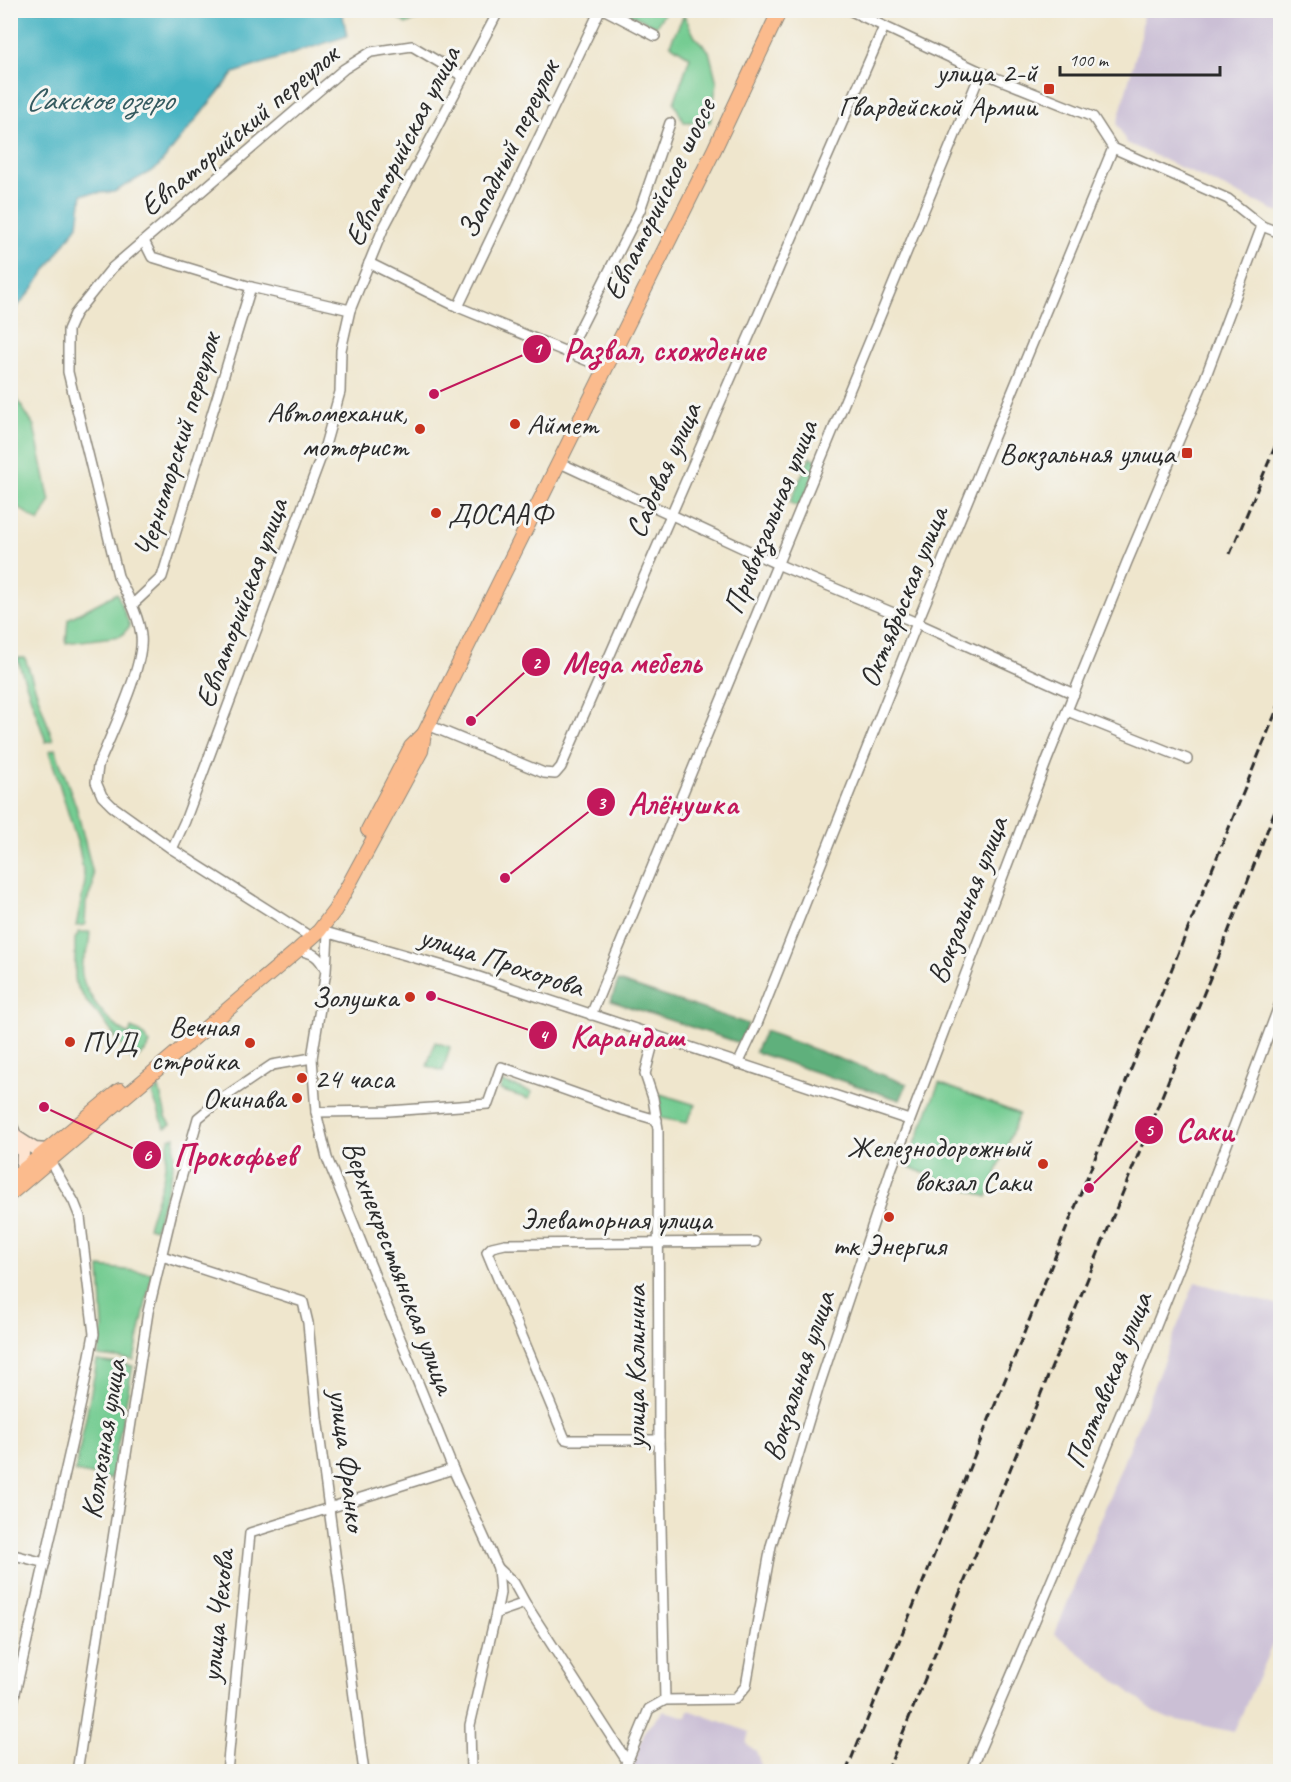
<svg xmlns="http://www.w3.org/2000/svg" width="1291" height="1782" viewBox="0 0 1291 1782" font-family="Caveat,sans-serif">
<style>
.industrial{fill:#cbbfd5}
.green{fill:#74cc92;stroke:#507c5e;stroke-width:1.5}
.forest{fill:#5fb07c;stroke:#456e54;stroke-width:1.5}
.water{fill:#47b4c3;stroke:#397077;stroke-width:1.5}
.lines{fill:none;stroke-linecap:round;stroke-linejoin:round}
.street-casing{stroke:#8d887c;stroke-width:12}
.secondary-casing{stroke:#8d887c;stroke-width:15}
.primary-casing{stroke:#8d887c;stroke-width:16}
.street{stroke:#fff;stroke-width:9}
.secondary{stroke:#fde4d1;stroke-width:12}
.primary{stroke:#fbbb8d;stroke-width:14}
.rail{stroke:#2b2b2b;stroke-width:3;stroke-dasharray:9 4.5;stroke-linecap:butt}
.poi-dot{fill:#c8321e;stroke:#f6f6f2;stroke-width:2}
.labels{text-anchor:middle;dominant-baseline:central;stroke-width:6;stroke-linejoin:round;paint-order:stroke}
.poi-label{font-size:30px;fill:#2b2b2b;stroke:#f6f6f2;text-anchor:end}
.street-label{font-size:30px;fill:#2b2b2b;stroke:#f6f6f2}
.water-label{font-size:32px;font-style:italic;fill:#355b60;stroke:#f6f6f2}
.leader{fill:none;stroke:#c2185b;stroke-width:2}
.callout-dot{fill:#c2185b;stroke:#f6f6f2;stroke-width:2}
.mark-label{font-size:18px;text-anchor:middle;font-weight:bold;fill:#fff}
.callout-label{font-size:32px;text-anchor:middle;font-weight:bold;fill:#c2185b;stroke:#f6f6f2;stroke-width:6;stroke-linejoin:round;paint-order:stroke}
</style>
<rect width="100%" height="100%" fill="#f6f6f2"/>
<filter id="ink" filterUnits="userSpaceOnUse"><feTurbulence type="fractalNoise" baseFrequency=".0167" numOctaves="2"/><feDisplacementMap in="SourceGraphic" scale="12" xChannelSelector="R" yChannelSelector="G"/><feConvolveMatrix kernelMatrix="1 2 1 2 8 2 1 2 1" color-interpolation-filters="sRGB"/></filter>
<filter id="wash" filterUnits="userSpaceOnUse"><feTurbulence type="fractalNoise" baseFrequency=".008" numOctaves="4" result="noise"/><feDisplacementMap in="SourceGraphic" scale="24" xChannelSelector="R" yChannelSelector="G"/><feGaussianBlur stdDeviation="1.35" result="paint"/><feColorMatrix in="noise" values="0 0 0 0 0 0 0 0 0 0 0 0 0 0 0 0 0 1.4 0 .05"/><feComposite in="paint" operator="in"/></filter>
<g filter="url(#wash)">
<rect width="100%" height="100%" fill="#efe6cd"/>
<g class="industrial">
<path d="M1143 11H1280V213L1127 143 1117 124 1141 36Z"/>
<path d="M1195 1282 1280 1306V1627L1234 1732 1169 1718 1154 1711 1055 1634Z"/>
<path d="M689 1710 749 1732 746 1744 756 1751 763 1771 631 1772 645 1730 664 1711 687 1717Z"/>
</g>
<g class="green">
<path d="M389 11H437L406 24Z"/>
<path d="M623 11H666L656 26Z"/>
<path d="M684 15 695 37 709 51 717 83 710 122H684L674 103 690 57 670 44Z"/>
<path d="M11 370 17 399 34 426 50 502 39 522 11 502Z"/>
<path d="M810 457 820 461 800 506 794 505 790 502Z"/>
<path d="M117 593 130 626 121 636 66 643 68 619Z"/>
<path d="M17 658H25L53 740 46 742Z"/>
<path d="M55 749 76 806 93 874V886L86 903 85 925 76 926 85 882 79 848 49 751Z"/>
<path d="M79 932H90C89 938 90 945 87 950 86 955 83 959 82 963 77 988 109 1024 129 1035L131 1028 141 1032 150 1044 147 1050 133 1062 103 1020 86 1001 75 983V939Z"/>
<path d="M435 1042 450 1047 443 1071 427 1066Z"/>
<path d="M502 1082 532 1092 529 1099 500 1090Z"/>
<path d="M939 1083 1019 1114 987 1197 906 1166Z"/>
<path d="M159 1088 166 1117 171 1124 165 1128 152 1094Z"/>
<path d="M660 1094 696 1105 686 1123 660 1118Z"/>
<path d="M175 1137 173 1168 155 1229 148 1227 163 1179 169 1139Z"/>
<path d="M100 1267 152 1273 134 1360 98 1356 103 1328Z"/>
<path d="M97 1361 133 1366 111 1479 75 1472Z"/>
</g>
<g class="forest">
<path d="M618 981 748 1024 740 1043 611 1001Z"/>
<path d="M765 1031 907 1084 900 1100 755 1052Z"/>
</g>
<path class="water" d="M11 10 342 11 347 36 234 73 157 168 114 192 82 194 78 225 31 291 11 314Z"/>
</g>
<g filter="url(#ink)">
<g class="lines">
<g class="street-casing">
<g id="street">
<path d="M605 10 655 36"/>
<path d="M849 10 981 72 1093 117 1113 148"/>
<path d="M1113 148 1228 199 1262 226 1280 233"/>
<path d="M144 241 152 257 251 287 350 310"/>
<path d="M369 263 458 307 605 368"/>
<path d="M458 307 600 10"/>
<path d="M568 352 640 210 670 123"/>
<path d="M558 462 777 564 917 623 1074 694"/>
<path d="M132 605 162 577 251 287"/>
<path d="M1067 711 1187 759"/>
<path d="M428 725 544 773 555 774 561 767 884 27"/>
<path d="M172 849 185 821 324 449 340 392 341 350 350 310 383 229 499 10"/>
<path d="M325 932 461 971 909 1120"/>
<path d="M328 933 326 971 312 1058 316 1112 327 1158 453 1469 498 1568 500 1593 496 1613 470 1725 471 1772"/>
<path d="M306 934 172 849 112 806 102 796 96 782 98 766C110 737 145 665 141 636 139 615 127 595 118 576L68 372V330L75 314 112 268 344 69 371 52 412 46 464 77"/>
<path d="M298 950C313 953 318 955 325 969"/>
<path d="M591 1015 981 72"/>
<path d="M655 1036 645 1074 653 1098 658 1129 659 1440 665 1700"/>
<path d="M738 1064 757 1024 917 623 1113 148"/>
<path d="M316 1112 389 1111 488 1104 501 1067 619 1109 657 1120"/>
<path d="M162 1256 303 1302 308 1323 317 1418 364 1772"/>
<path d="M659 1440H569L565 1439 487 1252 492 1247 505 1244 755 1242"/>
<path d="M10 1554 45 1563"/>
<path d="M498 1568 514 1583 525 1603 627 1761"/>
<path d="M496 1613 525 1603"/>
<path d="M10 1715 82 1398 94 1334 80 1217 74 1202 50 1161"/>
<path d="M77 1772 148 1312 173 1207 198 1118 220 1100 272 1065 312 1058"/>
<path d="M227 1772 250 1533 453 1469"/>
<path d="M623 1772 649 1709 665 1700 735 1699 746 1686 771 1546 819 1386 891 1170 1047 760 1127 562 1204 381 1262 226"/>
<path d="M970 1772C1080 1518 1185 1262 1280 1003"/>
</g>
</g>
<g class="secondary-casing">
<g id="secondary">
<path d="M10 1124 23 1153 22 1171"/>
<path d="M18 1138 35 1149 47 1150"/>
</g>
</g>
<g class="primary-casing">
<g id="primary">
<path d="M368 830 411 747 424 734"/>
<path d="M10 1181 120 1090"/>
<path d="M10 1194 299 949 319 931 335 910 421 751 424 734 714 150 780 10"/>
</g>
</g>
<use href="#street" class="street"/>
<use href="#secondary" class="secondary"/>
<use href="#primary" class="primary"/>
<g class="rail">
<path d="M1230 554 1280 435"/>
<path d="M846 1772 1280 702"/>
<path d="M887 1772 1219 956 1280 797"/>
</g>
</g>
</g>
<g class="poi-dot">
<rect x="1043" y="83" width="12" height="12" rx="3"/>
<circle cx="515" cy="424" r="6"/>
<circle cx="420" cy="429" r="6"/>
<rect x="1181" y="447" width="12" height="12" rx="3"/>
<circle cx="436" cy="513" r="6"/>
<circle cx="410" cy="997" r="6"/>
<circle cx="70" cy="1042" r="6"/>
<circle cx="250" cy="1043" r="6"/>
<circle cx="302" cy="1078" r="6"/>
<circle cx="297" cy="1098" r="6"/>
<circle cx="1043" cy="1164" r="6"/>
<circle cx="889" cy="1217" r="6"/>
</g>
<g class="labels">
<g class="poi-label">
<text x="1037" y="72">улица 2-й<tspan x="1037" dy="34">Гвардейской Армии</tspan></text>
<text x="408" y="412">Автомеханик,<tspan x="408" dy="34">моторист</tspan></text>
<text x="527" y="424" text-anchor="start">Аймет</text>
<text x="1175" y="453">Вокзальная улица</text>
<text x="448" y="513" text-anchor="start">ДОСААФ</text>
<text x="398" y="997">Золушка</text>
<text x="238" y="1026">Вечная<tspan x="238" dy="34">стройка</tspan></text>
<text x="82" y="1042" text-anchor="start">ПУД</text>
<text x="314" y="1078" text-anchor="start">24 часа</text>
<text x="285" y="1098">Окинава</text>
<text x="1031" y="1147">Железнодорожный<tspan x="1031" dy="34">вокзал Саки</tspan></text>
<text x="889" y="1245" text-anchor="middle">тк Энергия</text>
</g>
<g class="street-label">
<text transform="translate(239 130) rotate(-40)">Евпаторийский переулок</text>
<text transform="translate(402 146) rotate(-63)">Евпаторийская улица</text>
<text transform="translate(508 149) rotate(-64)">Западный переулок</text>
<text transform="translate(659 199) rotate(-64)">Евпаторийское шоссе</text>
<text transform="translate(177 445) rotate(-73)">Черноморский переулок</text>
<text transform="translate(663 470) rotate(-66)">Садовая улица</text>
<text transform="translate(770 517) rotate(-68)">Привокзальная улица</text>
<text transform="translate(903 597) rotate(-68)">Октябрьская улица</text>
<text transform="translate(241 603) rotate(-70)">Евпаторийская улица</text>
<text transform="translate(967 900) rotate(-69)">Вокзальная улица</text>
<text transform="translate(502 961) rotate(18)">улица Прохорова</text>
<text x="616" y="1219">Элеваторная улица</text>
<text transform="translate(399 1267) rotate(69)">Верхнекрестьянская улица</text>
<text transform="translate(635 1367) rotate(-90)">улица Калинина</text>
<text transform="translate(798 1376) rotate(-72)">Вокзальная улица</text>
<text transform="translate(1108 1380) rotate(-68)">Полтавская улица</text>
<text transform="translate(103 1439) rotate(-81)">Колхозная улица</text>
<text transform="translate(348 1460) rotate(83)">улица Франко</text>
<text transform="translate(217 1616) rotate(-84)">улица Чехова</text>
</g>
<g class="water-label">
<text x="99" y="99">Сакское озеро</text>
</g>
</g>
<path class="leader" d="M434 394L537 349M471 721L536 662M505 878L601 802M431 996L543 1035M1089 1188L1149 1130M44 1107L147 1155"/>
<g class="callout-dot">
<circle cx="434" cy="394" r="6"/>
<circle cx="471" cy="721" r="6"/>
<circle cx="505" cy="878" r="6"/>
<circle cx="431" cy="996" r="6"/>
<circle cx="1089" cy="1188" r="6"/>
<circle cx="44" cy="1107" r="6"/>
<circle cx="537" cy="349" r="15"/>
<circle cx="536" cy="662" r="15"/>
<circle cx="601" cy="802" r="15"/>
<circle cx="543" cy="1035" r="15"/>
<circle cx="1149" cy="1130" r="15"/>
<circle cx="147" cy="1155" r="15"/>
</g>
<g class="mark-label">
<text x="537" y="355">1</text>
<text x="536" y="669">2</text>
<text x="601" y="809">3</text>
<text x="543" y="1042">4</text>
<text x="1149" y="1136">5</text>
<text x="147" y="1161">6</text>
</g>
<g class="callout-label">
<text x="664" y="360">Развал, схождение</text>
<text x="632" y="673">Mega мебель</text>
<text x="683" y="814">Алёнушка</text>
<text x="627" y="1047">Карандаш</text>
<text x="1205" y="1141">Саки</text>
<text x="235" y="1166">Прокофьев</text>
</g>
<rect width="1291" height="1782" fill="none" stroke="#f6f6f2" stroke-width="36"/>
<path d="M1060 66v9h160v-9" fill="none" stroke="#2b2b2b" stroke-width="3"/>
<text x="1069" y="66" font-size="18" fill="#2b2b2b" stroke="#f6f6f2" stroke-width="4.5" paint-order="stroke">100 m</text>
</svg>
